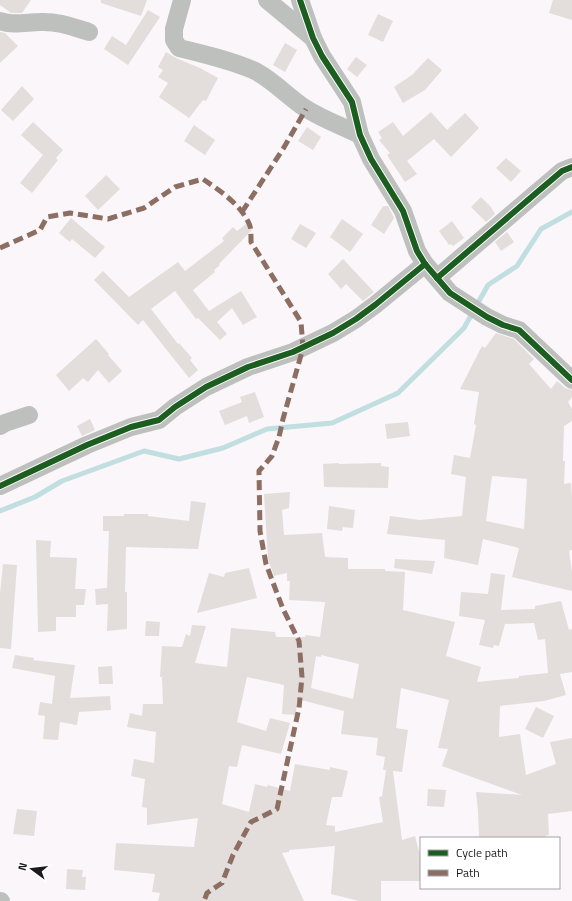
<svg xmlns="http://www.w3.org/2000/svg" width="572" height="901" viewBox="0 0 572 901" font-family="'Titillium Web',sans-serif">
<style>
.lines{fill:none;stroke-linecap:round;stroke-linejoin:round}
.stream{stroke:#c1dee0;stroke-width:5}
.building{fill:#e3dedc;fill-rule:evenodd}
.minor{stroke:#bec0be;stroke-width:18}
.quiet{stroke:#8d6e63;stroke-width:5;stroke-dasharray:10 5;stroke-linecap:butt}
.cycleway-casing{stroke:#fff;stroke-width:8}
.cycleway{stroke:#1b5e20;stroke-width:6}
</style>
<rect width="100%" height="100%" fill="#faf6fa"/>
<g class="lines">
<path class="stream" d="M0 511 35 497 62 481 144 451 179 459 223 448 267 429 332 423 398 393 464 328 488 285 517 266 541 229 572 212"/>
</g>
<g class="building">
<path d="M0 0H31L22 13H11L0 5Z"/>
<path d="M101 0H147L141 16 101 3Z"/>
<path d="M553 0H572V20L549 13Z"/>
<path d="M148 10 160 17 128 65 104 49 112 36 126 45Z"/>
<path d="M378 14 393 21 383 42 368 35Z"/>
<path d="M0 32 5 33 18 46 0 63Z"/>
<path d="M285 43 297 50 285 72 273 65Z"/>
<path d="M166 52 176 58 200 68 218 78 206 101 203 100 189 118 159 97 168 83 158 77 163 70 158 67Z"/>
<path d="M356 57 367 65 357 77 347 69Z"/>
<path d="M428 58 442 70 425 90 403 103 394 87 412 75Z"/>
<path d="M22 86 34 99 13 121 1 110Z"/>
<path d="M431 112 447 130 465 113 479 128 451 157 434 139 407 161 417 174 405 182 387 155 390 153 379 140 382 138 378 132 393 122 403 136Z"/>
<path d="M33 122 63 150 56 158 58 160 32 193 20 183 43 155 21 135Z"/>
<path d="M194 125 215 140 205 155 184 141Z"/>
<path d="M307 127 321 137 313 150 298 141Z"/>
<path d="M506 158 521 171 511 182 496 168Z"/>
<path d="M106 175 120 189 98 210 85 196Z"/>
<path d="M481 197 491 207 495 214 486 222 471 207Z"/>
<path d="M383 206H388L394 218 384 234 371 225Z"/>
<path d="M71 218 105 247 95 258 72 239 70 242 59 233Z"/>
<path d="M342 219 363 234 350 252 330 237Z"/>
<path d="M452 221 464 238 453 246 451 244 449 245 439 231Z"/>
<path d="M246 224 252 230 219 264 220 265 214 270 215 272 193 290 209 311 241 291 257 317 243 325 232 308 217 322 227 334 220 340 198 318 196 319 175 291 151 309 178 344 179 343 192 358 190 360 198 370 189 378 143 320 138 325 94 280 103 271 129 297 178 262 185 271 224 241 222 238 233 227 237 231Z"/>
<path d="M300 224 316 233 306 248 291 239Z"/>
<path d="M507 232 514 242 501 251 495 242Z"/>
<path d="M343 259 374 292 363 301 346 284 341 289 328 274Z"/>
<path d="M496 333 514 339 534 359 529 364 551 389 557 381 565 388 572 390V397L568 402 572 409V421L564 426 563 461H565L564 484 571 483 572 497V550L569 551 572 572V591L512 577 519 548 483 539 478 565 444 558 445 540 387 534 390 516 420 520 462 516 466 477 451 474 454 455 470 458 476 425 474 424 479 392 460 389 482 346 485 348ZM492 476 527 479 524 529 486 521Z"/>
<path d="M96 339 109 354 108 355 122 371 109 383 98 370 88 382 83 378 69 391 56 375Z"/>
<path d="M255 392 264 417 249 423 247 416 225 425 219 411 242 402 240 397Z"/>
<path d="M90 419 95 430 82 436 77 426Z"/>
<path d="M408 422 410 436 387 439 385 424Z"/>
<path d="M339 463V464L381 463V466L389 467 388 488 324 487 323 464Z"/>
<path d="M290 492 289 508 282 510 284 535 322 533 325 557 348 558V569H385V571L405 572 403 610 455 622 446 656 481 667 477 682 519 678V676L548 673 545 639 538 640 534 623 505 624 499 646 494 645 493 648 479 645 485 620 459 616 461 592 488 594 491 573 505 575 501 610 535 609V606L561 601 569 630 572 629V672L560 674 566 695 544 701 500 706 499 737 520 734 526 775 556 764 550 742 572 738V811L548 814 549 835 545 836V838H479L478 811 476 792 522 795 442 766 448 749 438 748 449 700 401 688 396 728 408 730 402 772 393 771 402 840 415 836 421 859V881H381V901H359L331 894 335 846 289 850V852L282 853 304 901H158L160 893 152 892 155 874 114 870 116 843 194 847 198 818 147 825V808L142 807 145 779 131 776 134 759 154 763 156 732 127 727 130 713 142 716 143 704H163L162 677H160L162 646 182 647 186 634 190 636 192 625 206 626 195 663 227 667 231 628 275 632 276 637H305L306 635 320 637 325 602 289 600 290 581H287V573L274 576 268 559 264 494ZM321 655 359 664 353 699 311 688 316 656 321 657ZM247 677 284 685 282 714 296 715 297 699 344 711 341 734 378 738 376 755 385 757 383 770H386L382 796 379 797 383 822 335 832V826L326 825 332 797H342L348 771 330 767V770L295 764 290 791 268 785 267 787 255 784 249 812 222 804 229 766 237 767 242 745 281 754 290 723 270 718 266 731 237 722Z"/>
<path d="M191 501 206 503 198 549 126 547 125 592H127V629L107 631 108 604 96 605 95 589 107 588 109 531H103V516H124V514H148V516L189 521Z"/>
<path d="M329 506 355 510 353 528 343 527 342 531 327 529Z"/>
<path d="M36 540 51 541 50 557 77 558 75 589H86L84 605H76V617H56V631L38 632Z"/>
<path d="M395 559 435 561 432 574 394 568Z"/>
<path d="M3 564 17 565 11 649 0 648V593Z"/>
<path d="M249 568 257 598 197 613 209 573 224 577 225 573Z"/>
<path d="M146 621 160 622 159 636H145Z"/>
<path d="M15 655 34 658 33 660 75 665 70 698 110 696 111 710 79 712 77 725 60 722 58 740 43 739 45 716 38 715 40 702 52 704 55 676 12 668Z"/>
<path d="M112 666 113 684H99L98 667Z"/>
<path d="M536 707 554 716 543 738 525 729Z"/>
<path d="M428 789 446 790 444 807 427 806Z"/>
<path d="M17 809 37 811 34 836 13 834Z"/>
<path d="M67 869 83 870 82 877H86L85 890 66 889Z"/>
</g>
<g class="lines">
<g class="minor">
<path d="M182 0 174 29V40L179 48C204 54 229 60 253 70 271 78 288 97 305 108 322 119 342 126 360 135"/>
<path d="M267 0 313 38"/>
<path d="M300 0 313 38 322 56 352 102 360 135 371 159 403 211 417 251 425 264 450 293 487 317 503 325 519 330 572 380"/>
<path d="M0 21C13 26 27 22 40 22 57 21 73 27 89 32"/>
<path d="M437 278 535 194 562 171 572 167"/>
<path d="M0 426 5 423 29 415"/>
<path d="M0 486 87 445 131 427 159 420 175 407 206 387 248 367 293 352 333 333 356 319 375 305 425 264"/>
<path d="M0 901H1"/>
</g>
<g class="quiet">
<path d="M242 212 283 149 306 109"/>
<path d="M0 248 40 230 47 217 70 213 108 219 144 208 175 187 203 179C220 191 242 205 250 226 251 230 251 237 251 242L301 322 303 348 283 419 279 437 272 456 259 471 260 531 266 564 283 609 299 641 302 677 299 708 277 809 251 822 233 855 222 883 207 893 204 901"/>
</g>
<g class="cycleway-casing">
<g id="cycleway">
<path d="M300 0 313 38 322 56 352 102 360 135 371 159 403 211 417 251 425 264 450 293 487 317 503 325 519 330 572 380"/>
<path d="M437 278 535 194 562 171 572 167"/>
<path d="M0 486 87 445 131 427 159 420 175 407 206 387 248 367 293 352 333 333 356 319 375 305 425 264"/>
</g>
</g>
<use href="#cycleway" class="cycleway"/>
</g>
<rect x="420" y="837" width="140" height="52" fill="#ffffff" stroke="#a5a3a5"/>
<rect x="428" y="850" width="20" height="6" fill="#1b5e20" stroke="#a5a3a5"/>
<text x="456" y="857" font-size="12" fill="#1e181f">Cycle path</text>
<rect x="428" y="870" width="20" height="6" fill="#8d6e63" stroke="#a5a3a5"/>
<text x="456" y="877" font-size="12" fill="#1e181f">Path</text>
<g transform="translate(32 869) rotate(285)" stroke="#ffffff" stroke-width="3" paint-order="stroke">
<path d="M0-3L7 15L0 10L-7 15Z" fill="#1e181f"/>
<text y="-6" font-size="11" font-weight="bold" text-anchor="middle" fill="#1e181f">N</text>
</g>
</svg>
